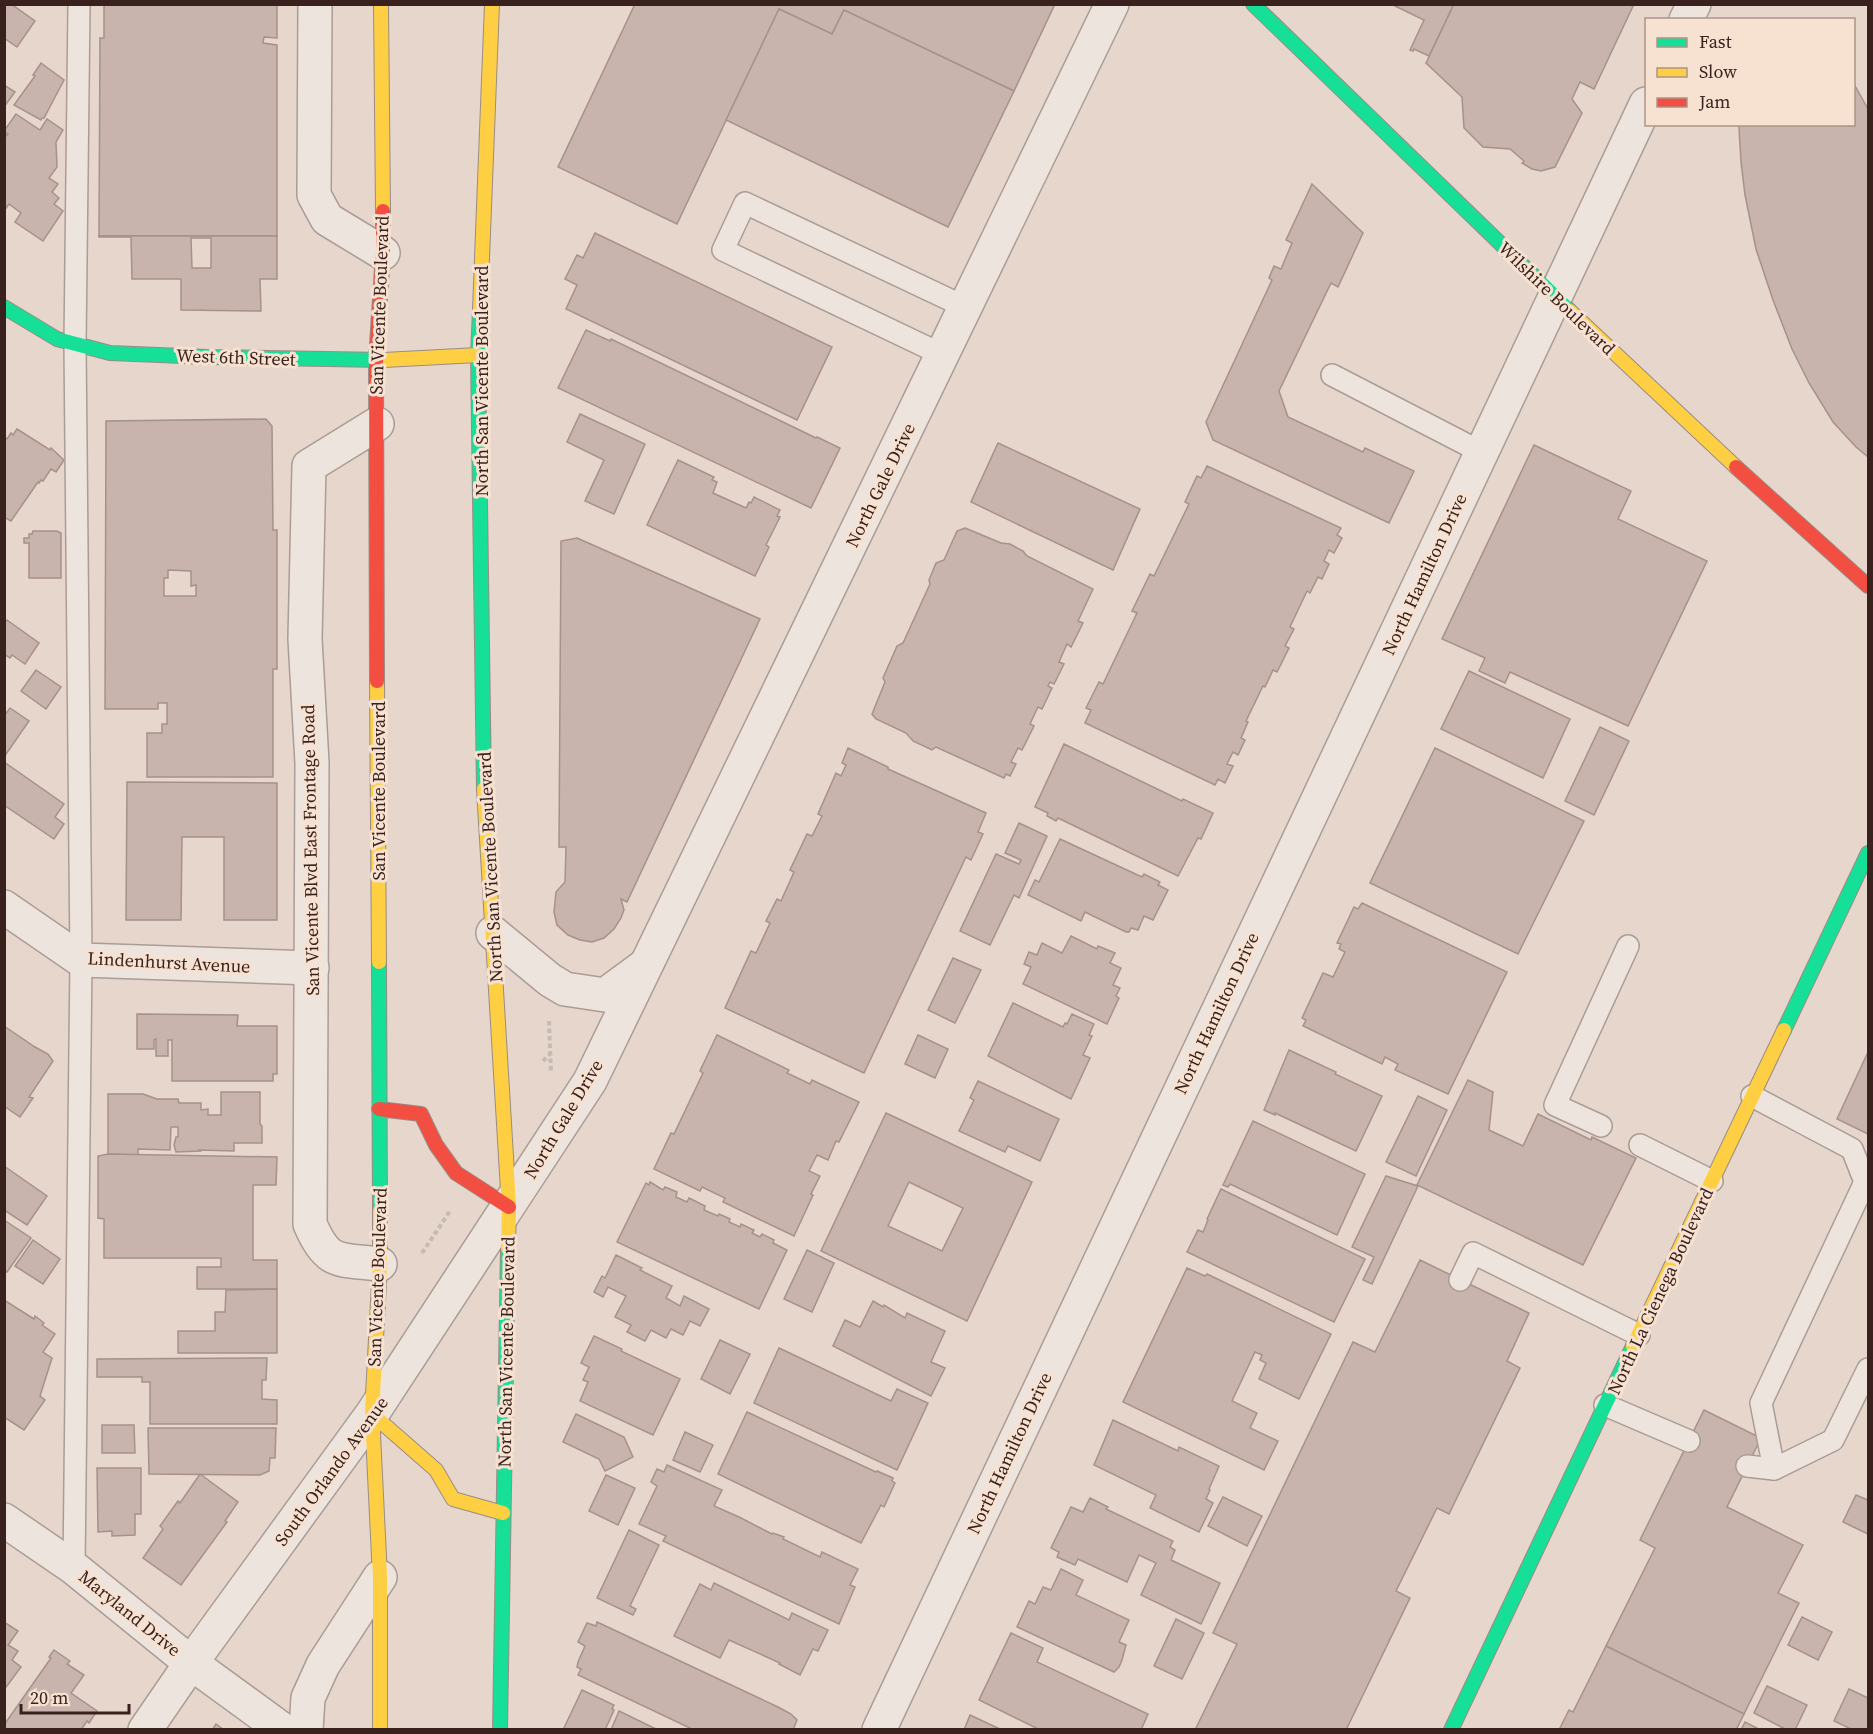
<svg xmlns="http://www.w3.org/2000/svg" width="1873" height="1734" viewBox="0 0 1873 1734" font-family="'Source Serif 4',serif">
<style>
.building{fill:#c9b3ad;stroke:#a6918b;stroke-width:1.5;fill-rule:evenodd}
.lines{fill:none;stroke-linecap:round;stroke-linejoin:round}
.lane-casing{stroke:#ab9c95;stroke-width:24}
.street-casing{stroke:#ab9c95;stroke-width:36}
.fast-casing{stroke:#9a8c85;stroke-width:16}
.slow-casing{stroke:#9a8c85;stroke-width:16}
.jam-casing{stroke:#9a8c85;stroke-width:16}
.path{stroke:#c5bbb5;stroke-width:4;stroke-dasharray:4.5 3;stroke-linecap:butt}
.lane{stroke:#ede4de;stroke-width:21}
.street{stroke:#ede4de;stroke-width:33}
.fast{stroke:#16e098;stroke-width:14}
.slow{stroke:#ffcf43;stroke-width:14}
.jam{stroke:#f24e42;stroke-width:14}
.labels{text-anchor:middle;dominant-baseline:central;stroke-width:6;stroke-linejoin:round;paint-order:stroke}
.street-label{font-size:18px;fill:#39221d;stroke:#f7e1d1}
</style>
<rect width="100%" height="100%" fill="#e6d6cc"/>
<g class="building">
<path d="M4 4H11L35 21 17 47 4 38Z"/>
<path d="M104 4H277V38L264 37 263 43 277 45V236H99L100 38H104Z"/>
<path d="M635 4H1055L1014 91 844 10 832 34 779 9 677 224 558 167Z"/>
<path d="M1391 4H1454L1429 56 1414 49 1413 51 1410 50 1424 20Z"/>
<path d="M1454 4H1634L1594 89 1580 82 1572 99 1582 113 1555 167 1541 171 1532 169 1522 163 1524 161 1510 149 1483 147 1464 128 1462 97 1426 63Z"/>
<path d="M779 9 832 34 844 10 1014 91 948 227 726 120Z"/>
<path d="M41 63 64 80 44 118H42L41 120 14 105 35 76 33 75Z"/>
<path d="M1854 84 1868 109V457L1856 447 1833 422 1809 383 1792 349 1773 300 1756 249 1745 195 1741 162 1739 128V124H1854Z"/>
<path d="M4 85 15 92 4 107Z"/>
<path d="M16 114 40 130 47 119 63 130 56 142 57 167 49 178 58 184 52 192 59 198 54 204 63 211 43 241 15 222 21 213 9 204 4 211V138L8 134 4 131Z"/>
<path d="M1312 184 1363 233 1338 287 1331 283 1279 391 1288 417 1363 452 1365 448 1414 471 1389 523 1213 440 1206 422 1272 280 1269 278 1274 266 1281 269 1292 243 1286 240Z"/>
<path d="M595 233 832 347 797 420 566 309 577 285 565 279 577 255 583 258Z"/>
<path d="M99 236H277V279H260L261 311 181 310V279H132L131 237H99ZM191 238H211V268H192Z"/>
<path d="M586 330 610 341 611 339 816 438 817 437 840 448 811 508 558 388Z"/>
<path d="M580 414 645 444 614 514 585 501 604 460 567 442Z"/>
<path d="M266 419 272 426 273 530H277V669H273V777H147V733H162V724H167V703H158V709H105L106 421ZM168 570 191 571V586L196 585V596H164V578H168Z"/>
<path d="M17 429 50 450 51 448 64 460 56 472 51 469 43 481 41 480 39 483 38 482 11 521 4 517V437L7 439 11 433 13 435Z"/>
<path d="M998 443 1140 509 1113 570 971 502Z"/>
<path d="M1534 445 1631 491 1618 519 1707 561 1628 726 1510 672 1505 683 1479 671 1485 658 1442 639Z"/>
<path d="M678 460 714 477 712 480 717 482 713 493 746 508 749 502 751 503 754 497 780 510 777 516 780 517 766 545 769 547 755 576 647 525Z"/>
<path d="M1207 466 1341 528 1337 535 1342 538 1334 553 1329 550 1324 561 1329 564 1322 579 1318 577 1310 593 1307 591 1290 627 1294 629 1285 646 1289 648 1277 672 1273 670 1265 687 1263 686 1246 721 1248 722 1241 738 1245 740 1238 755 1233 752 1227 764 1233 766 1225 783 1218 779 1215 785 1085 723 1091 710 1086 708 1099 682 1103 684 1137 613 1132 611 1150 574 1154 576 1189 504 1185 502 1197 476 1201 478Z"/>
<path d="M965 528 1001 543 1010 544 1023 551 1027 556 1093 589 1078 621 1083 623 1071 647 1067 644 1059 662 1064 664 1054 684 1050 682 1048 686 1052 688 1042 709 1038 707 1030 724 1034 726 1022 750 1018 748 1011 762 1016 764 1010 776 1006 774 1004 778 936 747 932 750 913 741 906 733 876 719 872 714 885 682 883 678 897 646 903 643 930 584 929 580 936 563 944 560 957 531Z"/>
<path d="M33 531H57L61 533V578H29V543H24V538H29V534H32Z"/>
<path d="M577 538 760 619 627 902 621 899 624 910 621 918 614 929 604 938 592 942 580 940 568 935 557 925 554 912 556 892 565 882 566 847H559L561 541Z"/>
<path d="M7 620 39 643 25 664 12 655 10 658 4 654V624Z"/>
<path d="M36 670 61 687 46 709 21 691Z"/>
<path d="M1469 671 1570 719 1543 778 1441 729Z"/>
<path d="M10 708 29 721 4 757V716Z"/>
<path d="M1600 727 1629 741 1594 815 1565 801Z"/>
<path d="M1064 744 1182 801 1183 799 1213 813 1201 839 1198 838 1178 876 1058 818 1056 821 1047 816 1048 813 1035 807Z"/>
<path d="M848 748 888 767V769L986 813 978 832 983 834 971 860 966 857 864 1073 725 1008 751 951 756 953 770 923 766 921 777 899 781 901 794 872 790 870 807 834 812 836 822 816 818 814 836 773 841 776 846 765 842 763Z"/>
<path d="M1435 748 1584 821 1518 954 1370 883Z"/>
<path d="M4 762 64 804 55 817 64 824 54 839 4 805Z"/>
<path d="M127 782 277 783V920H224V837H182L181 920H126Z"/>
<path d="M1019 823 1047 836 1019 898 1014 895 990 945 960 931 996 854 1019 864 1021 860 1005 853Z"/>
<path d="M1060 839 1142 877 1144 874 1160 882 1158 885 1168 890 1153 920 1144 916 1138 930 1131 928 1129 932H1126L1085 912 1081 921 1028 895 1035 880 1039 882Z"/>
<path d="M1362 903 1507 972 1448 1094 1395 1070 1398 1064 1385 1057 1382 1064 1303 1026 1306 1020 1302 1018 1323 973 1333 977 1345 952 1339 949 1341 944 1337 943 1354 907 1358 909Z"/>
<path d="M1071 936 1097 949 1098 946 1115 953 1110 963 1121 968 1113 985 1120 988 1116 996 1119 998 1107 1024 1023 984 1031 967 1024 964 1029 952 1037 955 1042 943 1062 953Z"/>
<path d="M953 958 981 970 955 1023 928 1010Z"/>
<path d="M1013 1003 1063 1027 1065 1023 1067 1024 1072 1014 1094 1024 1089 1035 1092 1036 1083 1055 1090 1058 1071 1099 988 1056Z"/>
<path d="M137 1014 238 1015 237 1026H277V1074H273V1081H172V1040H168V1056H156V1039L154 1040V1049H137Z"/>
<path d="M4 1026 35 1047 48 1054 53 1061 29 1097 33 1098 20 1117 4 1106Z"/>
<path d="M717 1035 789 1070 787 1073 810 1084 812 1080 859 1102 839 1142 836 1141 828 1160 817 1155 809 1171 820 1176 811 1194 813 1195 794 1236 723 1202 725 1198 702 1187 700 1191 654 1169 671 1133 674 1134 703 1073 700 1071Z"/>
<path d="M918 1035 948 1049 935 1078 905 1064Z"/>
<path d="M1289 1050 1336 1072 1335 1074 1382 1096 1356 1151 1275 1113V1115L1264 1110Z"/>
<path d="M1868 1052V1134L1837 1119Z"/>
<path d="M1468 1080 1493 1092 1489 1130 1523 1146 1538 1114 1591 1140 1592 1137 1636 1158 1583 1265 1417 1185Z"/>
<path d="M978 1081 1059 1119 1040 1161 1008 1146 1005 1152 959 1131 974 1100 970 1098Z"/>
<path d="M221 1092H260V1124L262 1126V1143H234V1151L199 1150 200 1151 176 1152 174 1145 176 1137H178V1127H171L170 1150 138 1149V1155L108 1154V1094H143L157 1099H178L179 1103H201V1110L208 1109V1115H221Z"/>
<path d="M1418 1096 1447 1110 1416 1176 1386 1162Z"/>
<path d="M886 1113 1032 1182 967 1321 821 1251ZM909 1182 963 1208 942 1251 888 1226Z"/>
<path d="M1253 1121 1365 1174 1337 1235 1230 1184 1228 1187 1223 1185Z"/>
<path d="M108 1154 277 1157 276 1185H253V1260H277V1289H197V1267H221V1258H104V1219L98 1218V1156Z"/>
<path d="M4 1166 47 1196 27 1225 4 1210Z"/>
<path d="M1386 1176 1418 1186 1372 1284 1363 1280 1374 1257 1352 1247Z"/>
<path d="M650 1182 663 1190 665 1187 677 1192 676 1197 687 1202 689 1198 705 1206 704 1210 718 1216 719 1214 730 1219 729 1222 740 1227 741 1224 754 1230 752 1233 760 1237 762 1234 774 1240 773 1243 787 1250 759 1309 617 1242 646 1183 649 1185Z"/>
<path d="M1221 1189 1365 1259 1334 1322 1187 1252 1198 1230 1203 1232 1208 1220 1207 1219Z"/>
<path d="M4 1220 31 1238 7 1272 4 1271Z"/>
<path d="M33 1240 60 1259 43 1284 15 1266Z"/>
<path d="M807 1250 834 1263 812 1312 784 1299Z"/>
<path d="M616 1255 642 1268 640 1270 672 1286 666 1298 680 1306 684 1296 709 1309 700 1326 690 1321 683 1335 671 1329 666 1338 651 1330 645 1341 627 1332 631 1325 615 1317 626 1296 608 1287 603 1297 594 1292 602 1276 605 1278Z"/>
<path d="M1420 1260 1529 1313 1507 1361 1520 1368 1449 1514 1437 1508 1396 1591 1410 1598 1346 1730H1195L1237 1644 1213 1633 1353 1342 1375 1352Z"/>
<path d="M1187 1268 1205 1276 1207 1274 1331 1334 1299 1399 1259 1379 1266 1363 1260 1360 1262 1355 1255 1352 1232 1401 1257 1413 1250 1428 1278 1441 1264 1470 1123 1402Z"/>
<path d="M277 1289V1353H178V1331H215V1312H225L226 1290Z"/>
<path d="M4 1300 34 1319 35 1316 44 1323 42 1325 55 1334 43 1352 52 1358 40 1396 45 1400 24 1430 4 1417Z"/>
<path d="M873 1301 883 1307 884 1305 905 1318 907 1313 945 1331 931 1362 945 1368 931 1396 833 1346 845 1320 860 1327Z"/>
<path d="M594 1336 622 1349 621 1351 680 1379 653 1435 580 1401 588 1382 583 1380 589 1367 581 1363Z"/>
<path d="M720 1340 750 1354 730 1394 701 1379Z"/>
<path d="M779 1348 891 1401 897 1389 928 1403 897 1470 754 1403Z"/>
<path d="M267 1358 266 1380H262V1399L277 1400V1424H150V1382H142V1377H97V1359Z"/>
<path d="M1704 1410 1761 1438 1727 1507 1803 1545 1778 1593 1799 1603 1744 1714 1606 1646 1655 1548 1640 1540Z"/>
<path d="M747 1412 876 1472 877 1471 893 1478 892 1481 895 1483 884 1507 881 1505 861 1543 718 1474Z"/>
<path d="M576 1414 624 1437 633 1457 605 1471 599 1459 563 1442Z"/>
<path d="M1113 1420 1178 1451 1179 1447 1219 1466 1209 1489 1210 1490 1206 1499 1213 1503 1199 1532 1150 1508 1156 1495 1094 1465Z"/>
<path d="M102 1425H134L135 1453H102Z"/>
<path d="M148 1428H276L275 1458H270L269 1471 260 1475 149 1474Z"/>
<path d="M685 1432 713 1445 700 1472 673 1460Z"/>
<path d="M667 1465 722 1490 714 1506 739 1517 772 1534 773 1533 784 1537 783 1539 820 1557 822 1552 858 1569 850 1585 855 1587 839 1624 663 1541 666 1536 639 1524 657 1486 651 1482 657 1469 664 1472Z"/>
<path d="M97 1468H141V1514H135V1535L112 1536V1531L98 1532Z"/>
<path d="M200 1474 238 1502 225 1521 227 1522 181 1585 143 1558 163 1529 160 1526 178 1501 180 1503Z"/>
<path d="M606 1475 635 1488 618 1525 589 1511Z"/>
<path d="M1856 1495 1868 1500V1534L1843 1522Z"/>
<path d="M1223 1497 1262 1516 1247 1546 1208 1526Z"/>
<path d="M1090 1498 1108 1507 1106 1509 1173 1541 1170 1547 1175 1550 1171 1560 1220 1583 1201 1624 1141 1595 1156 1563 1139 1555 1127 1582 1078 1559 1075 1565 1057 1557 1059 1552 1051 1548 1071 1507 1083 1512Z"/>
<path d="M629 1530 659 1545 630 1606 636 1609 633 1615 597 1598Z"/>
<path d="M1061 1569 1083 1580 1076 1595 1129 1620 1119 1642 1126 1645 1122 1660 1119 1667 1114 1672 1017 1627 1029 1601 1035 1604 1043 1587 1051 1590Z"/>
<path d="M714 1583 789 1620 792 1613 828 1630 818 1651 813 1649 800 1675 779 1664 780 1663 729 1640 720 1658 674 1636 700 1584 711 1590Z"/>
<path d="M1802 1617 1832 1632 1818 1660 1788 1645Z"/>
<path d="M1176 1619 1204 1633 1182 1679 1154 1666Z"/>
<path d="M4 1622 18 1631 8 1645 18 1651 12 1660 21 1667 4 1690Z"/>
<path d="M597 1622 778 1707 791 1714 797 1720 793 1730H694L578 1675 581 1669 577 1667 578 1662 585 1646 578 1642 587 1623 596 1626Z"/>
<path d="M1011 1633 1043 1648 1037 1662 1148 1714 1141 1730H1040L979 1700Z"/>
<path d="M1606 1646 1744 1714 1736 1730H1559L1569 1710 1573 1712Z"/>
<path d="M54 1650 70 1661 67 1664 84 1675 71 1693 97 1711 89 1723 87 1721 81 1730H4V1725L51 1658 49 1657Z"/>
<path d="M1767 1686 1807 1705 1795 1730H1787L1754 1713Z"/>
<path d="M1849 1689 1868 1698V1730H1853L1834 1721Z"/>
<path d="M582 1690 614 1705 612 1709 614 1710 605 1730H563Z"/>
<path d="M619 1711 658 1730H611Z"/>
<path d="M970 1715 1002 1730H964Z"/>
<path d="M1745 1722 1757 1728 1756 1730H1741Z"/>
<path d="M216 1724 224 1730H212Z"/>
</g>
<g class="lines">
<g class="lane-casing">
<g id="lane">
<path d="M943 355 723 250 745 203 965 307"/>
<path d="M1332 375 1481 452"/>
<path d="M1752 1096 1852 1149 1865 1182"/>
<path d="M1601 1126 1555 1105 1628 946"/>
<path d="M1640 1145 1712 1181"/>
<path d="M1460 1280 1473 1253 1639 1335"/>
<path d="M1605 1405 1689 1441"/>
<path d="M1747 1466 1774 1469 1833 1440 1868 1369"/>
<path d="M1774 1469 1761 1403 1865 1182 1868 1184"/>
<path d="M74 1568 81 960 75 344 79 4"/>
</g>
</g>
<g class="street-casing">
<g id="street">
<path d="M315 4 314 195 327 219 383 253"/>
<path d="M1686 20 1694 4"/>
<path d="M377 424 309 466 305 639 312 763 310 1224C328 1266 339 1259 380 1264"/>
<path d="M4 907 81 960 312 968"/>
<path d="M493 933 550 980 565 989 605 995 643 967"/>
<path d="M4 1520 74 1568 191 1663 283 1730"/>
<path d="M145 1730 191 1663 372 1414 590 1081 1112 4"/>
<path d="M306 1730 308 1698 323 1665 380 1577"/>
<path d="M879 1730 1646 104"/>
</g>
</g>
<g class="fast-casing">
<g id="fast">
<path d="M1253 4 1570 311"/>
<path d="M4 307 57 339 110 353 207 357 384 360"/>
<path d="M480 309 478 355 484 789"/>
<path d="M379 962 380 1211"/>
<path d="M1784 1030 1868 853"/>
<path d="M500 1730 508 1248"/>
<path d="M1451 1730 1633 1346"/>
</g>
</g>
<g class="slow-casing">
<g id="slow">
<path d="M381 4 383 211"/>
<path d="M480 309 492 4"/>
<path d="M1570 311 1736 467"/>
<path d="M384 360 478 355"/>
<path d="M377 681 379 962"/>
<path d="M484 789 509 1207 508 1248"/>
<path d="M380 1211V1264L372 1414 380 1577V1730"/>
<path d="M1633 1346 1784 1030"/>
<path d="M372 1414 436 1470 453 1499 503 1513"/>
</g>
</g>
<g class="jam-casing">
<g id="jam">
<path d="M1736 467 1868 586"/>
<path d="M377 681 376 360 383 253V211"/>
<path d="M379 1109 421 1114 436 1145 456 1173 509 1207"/>
</g>
</g>
<g class="path">
<path d="M549 1021 551 1073"/>
<path d="M543 1061 550 1054"/>
<path d="M422 1253 450 1211"/>
</g>
<use href="#lane" class="lane"/>
<use href="#street" class="street"/>
<use href="#fast" class="fast"/>
<use href="#slow" class="slow"/>
<use href="#jam" class="jam"/>
</g>
<g class="labels">
<g class="street-label">
<text transform="translate(1557 298) rotate(44)">Wilshire Boulevard</text>
<text transform="translate(379 305) rotate(-88)">San Vicente Boulevard</text>
<text transform="translate(236 357) rotate(2)">West 6th Street</text>
<text transform="translate(481 381) rotate(-90)">North San Vicente Boulevard</text>
<text transform="translate(880 485) rotate(-64)">North Gale Drive</text>
<text transform="translate(1424 574) rotate(-65)">North Hamilton Drive</text>
<text transform="translate(378 791) rotate(-90)">San Vicente Boulevard</text>
<text transform="translate(310 850) rotate(-91)">San Vicente Blvd East Frontage Road</text>
<text transform="translate(490 867) rotate(-93)">North San Vicente Boulevard</text>
<text transform="translate(169 962) rotate(3)">Lindenhurst Avenue</text>
<text transform="translate(1216 1013) rotate(-65)">North Hamilton Drive</text>
<text transform="translate(563 1119) rotate(-59)">North Gale Drive</text>
<text transform="translate(377 1277) rotate(-88)">San Vicente Boulevard</text>
<text transform="translate(1660 1291) rotate(-65)">North La Cienega Boulevard</text>
<text transform="translate(506 1352) rotate(-89)">North San Vicente Boulevard</text>
<text transform="translate(1009 1453) rotate(-65)">North Hamilton Drive</text>
<text transform="translate(331 1471) rotate(-54)">South Orlando Avenue</text>
<text transform="translate(130 1613) rotate(39)">Maryland Drive</text>
</g>
</g>
<rect width="1873" height="1734" fill="none" stroke="#39221d" stroke-width="12"/>
<rect x="1645" y="18" width="210" height="108" fill="#f7e1d1" stroke="#ab9589" stroke-width="1.5"/>
<rect x="1657" y="38" width="30" height="9" fill="#16e098" stroke="#ab9589" stroke-width="1.5"/>
<text x="1699" y="48" font-size="18" fill="#39221d">Fast</text>
<rect x="1657" y="68" width="30" height="9" fill="#ffcf43" stroke="#ab9589" stroke-width="1.5"/>
<text x="1699" y="78" font-size="18" fill="#39221d">Slow</text>
<rect x="1657" y="98" width="30" height="9" fill="#f24e42" stroke="#ab9589" stroke-width="1.5"/>
<text x="1699" y="108" font-size="18" fill="#39221d">Jam</text>
<path d="M21 1704v9h108v-9" fill="none" stroke="#39221d" stroke-width="3"/>
<text x="30" y="1704" font-size="18" fill="#39221d" stroke="#f7e1d1" stroke-width="4.5" paint-order="stroke">20 m</text>
</svg>
